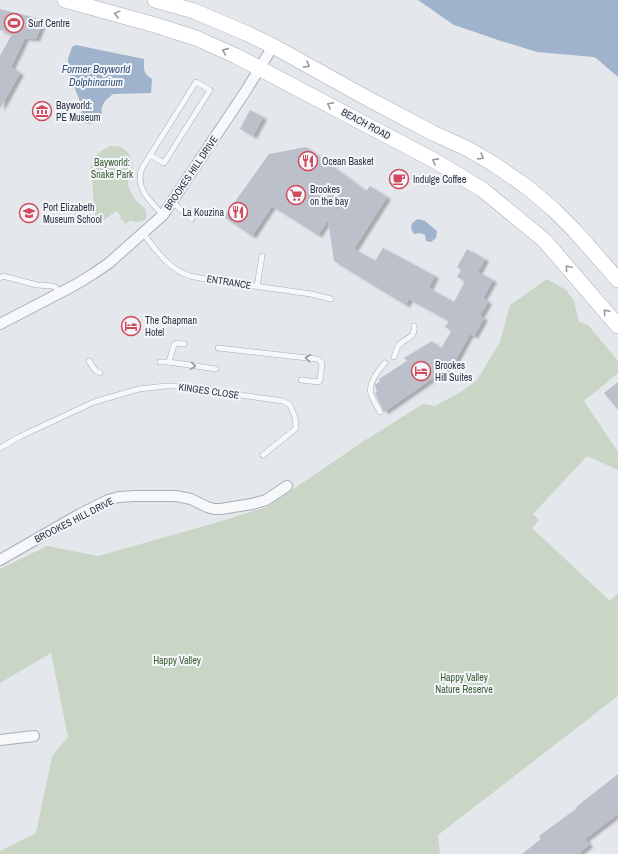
<svg xmlns="http://www.w3.org/2000/svg" width="618" height="854" viewBox="0 0 618 854" font-family="'Archivo Narrow',sans-serif">
<style>
.green{fill:#c9d6c5}
.water{fill:#9fb4cc}
.building{fill:#bbc0ca;filter:url(#shadow)}
.lines{fill:none;stroke-linecap:round;stroke-linejoin:round}
.service-casing{stroke:#a9aeb7;stroke-width:6}
.minor-casing{stroke:#a9aeb7;stroke-width:12}
.secondary-casing{stroke:#a9aeb7;stroke-width:16}
.service{stroke:#f7f8fa;stroke-width:5}
.minor{stroke:#f7f8fa;stroke-width:10}
.secondary{stroke:#fff;stroke-width:15}
.oneway{stroke:#959aa2}
.oneway2{stroke:#9196a0}
.labels{text-anchor:middle;dominant-baseline:central;stroke-width:4;stroke-linejoin:round;paint-order:stroke}
.poi-label{font-size:10px;fill:#2b3445;stroke:#f4f6f9;text-anchor:start}
.street-label{font-size:10px;fill:#2b3445;stroke:#f4f6f9}
.park-label{font-size:10px;fill:#3f6138;stroke:#f4f6f9}
.water-label{font-size:11px;font-style:italic;fill:#34527a;stroke:#f4f6f9}
</style>
<defs>
<filter id="shadow"><feDropShadow dx="4" dy="2.5" stdDeviation="1" flood-color="#0004"/></filter>
</defs>
<rect width="100%" height="100%" fill="#e4e7ec"/>
<g class="green">
<path d="M111 146C114 146 118 146 120 147 130 150 134 162 132 171 131 178 126 180 129 188 131 194 135 200 140 204 142 206 145 208 146 211 150 222 138 224 130 220L126 224 120 218 121 216 116 211 103 221 98 215 95 217 91 168C93 156 100 150 111 146Z"/>
<path d="M547 279 566 290 574 301 579 322 588 325 618 361V373L584 401 618 452V470L587 456 533 514 539 520 532 528 610 601 617 594 618 595V696L438 835 440 854H0V851L36 833 52 756 68 737 51 653 0 683V569L47 546 98 556 208 525 267 507 364 441 423 404 435 406 464 390 477 380 500 342 510 305Z"/>
</g>
<g class="water">
<path d="M418 0H618V77L596 58 593 57 537 52 498 40 454 25Z"/>
<path d="M76 45 144 59C144 70 143 73 152 79L151 93 113 94C108 98 104 101 102 107 101 110 102 114 101 117 97 124 90 124 83 123L80 118 82 109 79 99 68 71V59L72 47Z"/>
<path d="M418 219 425 221 437 231 436 238 431 242 426 241 425 235 420 233 414 234 411 229 412 223Z"/>
</g>
<g class="building">
<path d="M0 9 36 18 41 26 36 39 25 38 11 67 20 73 0 109V56L12 34 0 30Z"/>
<path d="M250 110 263 117 253 136 240 129Z"/>
<path d="M306 147 366 191 370 186 387 197 354 249 375 261 383 248 435 276 429 288 454 302 465 281 457 277 461 270 457 267 467 249 485 259 478 272 493 280 483 298 488 302 480 316 484 318 474 336 470 334 455 361 452 360 449 367 384 412 375 393 377 392 375 386V385L380 381 379 379 407 361 404 358 432 341 441 349 451 331 445 327 449 321 409 299 406 305 334 261 328 220 318 235 272 206 252 236 224 217 269 154Z"/>
<path d="M618 382V410L604 393Z"/>
<path d="M618 774V814L585 839 589 845 578 854H522L541 839 539 836 577 808 576 807Z"/>
</g>
<g class="lines">
<g class="service-casing">
<g id="service">
<path d="M150 155 164 163 210 90 196 82 142 168C134 188 151 202 163 215"/>
<path d="M172 202 192 219"/>
<path d="M143 233C156 250 168 269 190 276 195 277 200 278 206 279L311 294 331 299"/>
<path d="M0 278 3 276 37 285 52 286 55 287 60 293"/>
<path d="M257 286 262 256"/>
<path d="M218 348 316 359 319 360 322 363 320 380 319 382 301 380"/>
<path d="M394 357C396 353 396 348 399 345 405 338 416 338 414 326"/>
<path d="M89 361 95 370 100 373"/>
<path d="M160 362H169L216 369"/>
<path d="M169 362 174 345 176 343 184 344"/>
<path d="M380 412C377 406 373 400 371 394 368 383 378 371 385 363"/>
<path d="M0 448 19 437 94 402 139 389 166 386H182L210 391 283 401 290 405 295 417 296 428 294 430 263 455"/>
</g>
</g>
<g class="minor-casing">
<g id="minor">
<path d="M0 324 75 285 93 274 109 263 163 215 247 89 273 46"/>
<path d="M0 560 80 514 108 500 119 497 135 496H176L191 499 207 507 214 509H221L252 504 266 500 287 486"/>
<path d="M0 740 34 736"/>
</g>
</g>
<g class="secondary-casing">
<g id="secondary">
<path d="M65 0 155 25 196 38 236 56 437 162 483 190 544 240 618 326"/>
<path d="M155 0 194 11 248 34 273 46 363 96 433 133 468 149 492 163 527 187 553 209 575 231 618 280"/>
</g>
</g>
<use href="#service" class="service"/>
<use href="#minor" class="minor"/>
<use href="#secondary" class="secondary"/>
</g>
<defs><path id="oneway-chevron" d="M-2-3.5L2.5 0L-2 3.5" fill="none" stroke-width="1.6" stroke-linecap="round" stroke-linejoin="round"/></defs>
<g class="oneway">
<use href="#oneway-chevron" transform="translate(117 14) rotate(-165)"/>
<use href="#oneway-chevron" transform="translate(225 51) rotate(-156)"/>
<use href="#oneway-chevron" transform="translate(307 65) rotate(29)"/>
<use href="#oneway-chevron" transform="translate(330 105) rotate(-152)"/>
<use href="#oneway-chevron" transform="translate(481 157) rotate(31)"/>
<use href="#oneway-chevron" transform="translate(435 161) rotate(-151)"/>
<use href="#oneway-chevron" transform="translate(568 268) rotate(-130)"/>
<use href="#oneway-chevron" transform="translate(606 312) rotate(-131)"/>
</g>
<g class="oneway2">
<use href="#oneway-chevron" transform="translate(308 358) rotate(-173)"/>
<use href="#oneway-chevron" transform="translate(193 366) rotate(9)"/>
</g>
<defs>
<g id="stadium-ring" transform="scale(1)"><circle r="9.5" fill="#f4f6f9" stroke="#d1495b" stroke-width="1.5"/><path d="M0-5a6.5 5 0 1 0 0 10a6.5 5 0 1 0 0-10ZM-3.5-1.8h7v3.6h-7Z" fill="#d1495b"/></g>
<g id="museum-ring" transform="scale(1)"><circle r="9.5" fill="#f4f6f9" stroke="#d1495b" stroke-width="1.5"/><path d="M0-6L6-3V-2H-6V-3ZM-5-1h2V3h-2ZM-1-1h2V3h-2ZM3-1h2V3H3ZM-6 4H6V6H-6Z" fill="#d1495b"/></g>
<g id="restaurant-ring" transform="scale(1)"><circle r="9.5" fill="#f4f6f9" stroke="#d1495b" stroke-width="1.5"/><path d="M-5-6h1v4h1v-4h1v4h1v-4h1v5L-1.5 .5V6h-2V.5L-5-1ZM5-6V6H3V1.5H1.5Q1.5-4 5-6Z" fill="#d1495b"/></g>
<g id="cafe-ring" transform="scale(1)"><circle r="9.5" fill="#f4f6f9" stroke="#d1495b" stroke-width="1.5"/><path d="M-5.5-4.5H6V0H3Q3 3.5 0 3.5H-2.5Q-5.5 3.5-5.5 0ZM3-3.2v2h1.7v-2ZM-6 4.5H4V6H-6Z" fill="#d1495b"/></g>
<g id="supermarket-ring" transform="scale(1)"><circle r="9.5" fill="#f4f6f9" stroke="#d1495b" stroke-width="1.5"/><path d="M-6-5.5h2.5l.6 2H6L4.5 2H-2.5L-4.4-4H-6ZM-1.5 3.2a1.3 1.3 0 1 0 .1 0ZM3 3.2a1.3 1.3 0 1 0 .1 0Z" fill="#d1495b"/></g>
<g id="school-ring" transform="scale(1)"><circle r="9.5" fill="#f4f6f9" stroke="#d1495b" stroke-width="1.5"/><path d="M0-5L7-2L0 1L-7-2ZM-4 1L0 2.5L4 1V4Q0 6-4 4Z" fill="#d1495b"/></g>
<g id="hotel-ring" transform="scale(1)"><circle r="9.5" fill="#f4f6f9" stroke="#d1495b" stroke-width="1.5"/><path d="M-6-4.5h1.5V1H6V5H4.5V3h-9V5H-6ZM-4 0a1.8 1.8 0 1 1 3.6 0ZM.5 0V-2.5h3Q6-2.5 6 0Z" fill="#d1495b"/></g>
</defs>
<g fill-rule="evenodd">
<use href="#stadium-ring" x="14" y="23"/>
<use href="#museum-ring" x="42" y="111"/>
<use href="#restaurant-ring" x="308" y="161"/>
<use href="#cafe-ring" x="399" y="179"/>
<use href="#supermarket-ring" x="296" y="195"/>
<use href="#restaurant-ring" x="238" y="212"/>
<use href="#school-ring" x="29" y="213"/>
<use href="#hotel-ring" x="131" y="326"/>
<use href="#hotel-ring" x="421" y="371"/>
</g>
<g class="labels">
<g class="poi-label">
<text x="28" y="23">Surf Centre</text>
<text x="56" y="105">Bayworld:<tspan x="56" dy="12">PE Museum</tspan></text>
<text x="322" y="161">Ocean Basket</text>
<text x="413" y="179">Indulge Coffee</text>
<text x="310" y="189">Brookes<tspan x="310" dy="12">on the bay</tspan></text>
<text x="43" y="207">Port Elizabeth<tspan x="43" dy="12">Museum School</tspan></text>
<text x="224" y="212" text-anchor="end">La Kouzina</text>
<text x="145" y="320">The Chapman<tspan x="145" dy="12">Hotel</tspan></text>
<text x="435" y="365">Brookes<tspan x="435" dy="12">Hill Suites</tspan></text>
</g>
<g class="street-label">
<text transform="translate(366 124) rotate(28)">BEACH ROAD</text>
<text transform="translate(191 173) rotate(-56)">BROOKES HILL DRIVE</text>
<text transform="translate(229 282) rotate(9)">ENTRANCE</text>
<text transform="translate(209 391) rotate(8)">KINGES CLOSE</text>
<text transform="translate(74 520) rotate(-27)">BROOKES HILL DRIVE</text>
</g>
<g class="park-label">
<text x="112" y="162">Bayworld:<tspan x="112" dy="12">Snake Park</tspan></text>
<text x="177" y="660">Happy Valley</text>
<text x="464" y="677">Happy Valley<tspan x="464" dy="12">Nature Reserve</tspan></text>
</g>
<g class="water-label">
<text x="96" y="69">Former Bayworld<tspan x="96" dy="13">Dolphinarium</tspan></text>
</g>
</g>
</svg>
